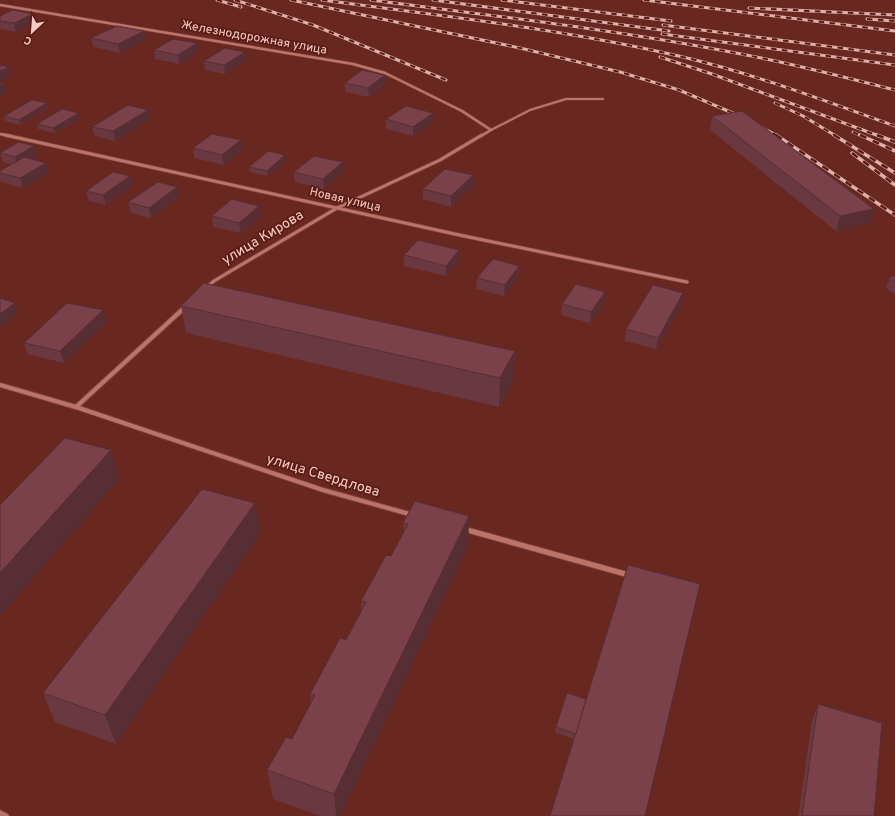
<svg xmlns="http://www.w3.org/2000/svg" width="895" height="816" viewBox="0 0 895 816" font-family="Overpass,sans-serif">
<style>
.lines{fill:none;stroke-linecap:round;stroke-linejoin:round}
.lane-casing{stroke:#7d443f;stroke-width:3}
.street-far3-casing{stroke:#7d443f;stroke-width:3.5}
.street-far2-casing{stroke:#7d443f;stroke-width:4.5}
.street-far1-casing{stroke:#7d443f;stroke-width:6}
.street-casing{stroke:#7d443f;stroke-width:7}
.lane{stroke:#bc7368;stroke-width:2}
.street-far3{stroke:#bc7368;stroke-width:2.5}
.street-far2{stroke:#bc7368;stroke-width:3}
.street-far1{stroke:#bc7368;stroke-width:4}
.street{stroke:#bc7368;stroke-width:5}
.rail-far1-casing{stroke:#ddb0a9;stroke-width:3}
.rail-casing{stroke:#ddb0a9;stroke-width:3.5}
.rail-far1{stroke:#5c1c15;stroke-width:2;stroke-dasharray:5.5;stroke-linecap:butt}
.rail{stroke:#5c1c15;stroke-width:2.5;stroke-dasharray:7;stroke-linecap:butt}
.wall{fill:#6a3840}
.shaded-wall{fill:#562e34}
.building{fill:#7b414b;stroke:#562e34}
.labels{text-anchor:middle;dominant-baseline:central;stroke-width:3.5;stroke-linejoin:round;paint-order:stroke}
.far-street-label{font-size:12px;fill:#f5ccc5;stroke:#5c1c15}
.street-label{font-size:14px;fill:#f5ccc5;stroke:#5c1c15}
</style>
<rect width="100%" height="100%" fill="#68271f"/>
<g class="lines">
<g class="lane-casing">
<path id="lane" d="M491 130 530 110 566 99H603"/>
</g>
<g class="street-far3-casing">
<g id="street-far3">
<path d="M0 5 353 64 385 73 462 111 491 130 481 136"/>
<path d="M0 134 10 136"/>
</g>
</g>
<g class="street-far2-casing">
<g id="street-far2">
<path d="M5 135 464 236 687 282"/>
<path d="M206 288 214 281 337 208 440 160 482 135"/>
<path d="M182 310 185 307"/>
</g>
</g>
<g class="street-far1-casing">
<g id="street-far1">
<path d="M0 385 76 407 323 490 413 515"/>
<path d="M76 407 183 309"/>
<path d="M464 529 475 532"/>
</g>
</g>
<g class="street-casing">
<g id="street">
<path d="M471 531 629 575"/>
<path d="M0 813 6 816"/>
</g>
</g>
<use href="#lane" class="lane"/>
<use href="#street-far3" class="street-far3"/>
<use href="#street-far2" class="street-far2"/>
<use href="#street-far1" class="street-far1"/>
<use href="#street" class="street"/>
<g class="rail-far1-casing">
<g id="rail-far1">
<path d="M217 0 241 7"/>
<path d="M235 0 313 25 446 80"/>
<path d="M291 0 520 48 620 72 679 90 742 117"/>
<path d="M322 0C443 16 564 29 683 57 755 74 825 101 895 126"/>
<path d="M371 0C503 17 635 32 766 59 809 68 852 79 895 90"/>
<path d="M433 0 669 31"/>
<path d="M502 0 671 21"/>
<path d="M644 0 895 31"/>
<path d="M749 8 895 15"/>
<path d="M867 19 895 21"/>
<path d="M663 25 895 55"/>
<path d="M662 34 895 65"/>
<path d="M660 57 712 74 879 136"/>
<path d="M775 103 803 116 836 136"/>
<path d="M763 128 778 136"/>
<path d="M853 132 862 136"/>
</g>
</g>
<g class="rail-casing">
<g id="rail">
<path d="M776 135 895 215"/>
<path d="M834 135 895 173"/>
<path d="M860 135 895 151"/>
<path d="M877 135 895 142"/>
<path d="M852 153 895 185"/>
</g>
</g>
<use href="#rail-far1" class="rail-far1"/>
<use href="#rail" class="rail"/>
</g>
<g class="wall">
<path d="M0 16 35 22 16 32 0 29Z"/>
<path d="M144 31 145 40 120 53 93 47 91 38Z"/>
<path d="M197 43 198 52 179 64 155 59 154 50Z"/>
<path d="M204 61H246L225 74 205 70Z"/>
<path d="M345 83 385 84 369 97 345 92Z"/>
<path d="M47 103 48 108 20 125 5 121 4 116Z"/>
<path d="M433 113V123L413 136 386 129V119Z"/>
<path d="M712 116 869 224 836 231 710 130Z"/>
<path d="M80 118 55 133 38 129 37 124Z"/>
<path d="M150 119 115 141 95 136 92 127Z"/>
<path d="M34 146 37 156 31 159 46 163 48 173 23 188 1 182 0 178V171L11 165 3 162 0 153Z"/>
<path d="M193 148 243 150 224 165 194 158Z"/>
<path d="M286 160 267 176 250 172 249 167Z"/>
<path d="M294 172H343L324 189 295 182Z"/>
<path d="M473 175V186L451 207 423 199V189Z"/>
<path d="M130 176 132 186 106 205 89 201 86 191Z"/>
<path d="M177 187 179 197 151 218 131 213 128 202Z"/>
<path d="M212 216H261L241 233 213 227Z"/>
<path d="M404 255 459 261 446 276 404 266Z"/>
<path d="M519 266 518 276 504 296 476 289 477 278Z"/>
<path d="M895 276V295L886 288 890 277Z"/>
<path d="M605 292 604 302 590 323 561 315 562 304Z"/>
<path d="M682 304 656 349 625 341 626 329Z"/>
<path d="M181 306 515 351 513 379 499 407 186 333Z"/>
<path d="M106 322 64 363 27 354 24 343Z"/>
<path d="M255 503 260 533 116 744 55 722 43 693Z"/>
<path d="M469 516 468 545 340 816H320L273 799 267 770 292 739 311 703 310 694 346 640 361 611V601L391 556 404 532 403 523Z"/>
<path d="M586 699 574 739 555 733 556 727Z"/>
<path d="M818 704 874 816H798L812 721Z"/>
</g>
<g class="shaded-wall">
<path d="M33 14 35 22 16 32 14 23Z"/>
<path d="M144 31 145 40 120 53 118 44Z"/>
<path d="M197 43 198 52 179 64 178 55Z"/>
<path d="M245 52 246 61 225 74 224 65Z"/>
<path d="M9 67 11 76 0 82V71Z"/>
<path d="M385 75V84L369 97 368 88Z"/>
<path d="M4 84 7 93 0 97V86Z"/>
<path d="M47 103 48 108 20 125 19 120Z"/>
<path d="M148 110 150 119 115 141 113 131Z"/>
<path d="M79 113 80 118 55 133 53 128Z"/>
<path d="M433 113V123L413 136V127Z"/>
<path d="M241 140 243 150 224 165 222 155Z"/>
<path d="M34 146 37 156 18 167 15 157Z"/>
<path d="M285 155 286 160 267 176V171Z"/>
<path d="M343 162V172L324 189 323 179Z"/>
<path d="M46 163 48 173 23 188 20 178Z"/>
<path d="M473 175V186L451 207V196Z"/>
<path d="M130 176 132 186 106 205 103 195Z"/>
<path d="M177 187 179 197 151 218 149 208Z"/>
<path d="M259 206 261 216 241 233 239 223Z"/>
<path d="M874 209 869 224 836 231 840 216Z"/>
<path d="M459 250V261L446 276V266Z"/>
<path d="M519 266 518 276 504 296 505 285Z"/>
<path d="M605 292 604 302 590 323 591 312Z"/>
<path d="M683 293 682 304 656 349 658 338Z"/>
<path d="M15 303 18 314 0 328V314Z"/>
<path d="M103 310 106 322 64 363 60 351Z"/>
<path d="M515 351 513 379 499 407 500 378Z"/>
<path d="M111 450 119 479 0 616V573Z"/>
<path d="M255 503 260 533 116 744 105 715Z"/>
<path d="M469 516 468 545 340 816H336L334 794Z"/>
</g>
<g class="building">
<path d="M13 10 33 14 14 23 0 21V16Z"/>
<path d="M117 26 144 31 118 44 91 38Z"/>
<path d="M173 39 197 43 178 55 154 50Z"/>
<path d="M225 48 245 52 224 65 204 61Z"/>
<path d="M0 65 9 67 0 71Z"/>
<path d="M362 70 385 75 368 88 345 83Z"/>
<path d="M0 83 4 84 0 86Z"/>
<path d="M32 100 47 103 19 120 4 116Z"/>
<path d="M128 105 148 110 113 131 92 127Z"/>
<path d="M406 106 433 113 413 127 386 119Z"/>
<path d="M62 109 79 113 53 128 37 124Z"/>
<path d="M742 111 874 209 840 216 712 116Z"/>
<path d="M212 134 241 140 222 155 193 148Z"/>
<path d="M19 142 34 146 15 157 0 153Z"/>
<path d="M268 151 285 155 267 171 249 167Z"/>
<path d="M314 156 343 162 323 179 294 172Z"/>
<path d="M24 157 46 163 20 178 0 173V171Z"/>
<path d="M445 169 473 175 451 196 423 189Z"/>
<path d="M113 172 130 176 103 195 86 191Z"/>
<path d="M158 182 177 187 149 208 128 202Z"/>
<path d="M232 199 259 206 239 223 212 216Z"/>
<path d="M418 240 459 250 446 266 404 255Z"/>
<path d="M493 259 519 266 505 285 477 278Z"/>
<path d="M895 276V282L890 277Z"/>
<path d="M204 283 515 351 500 378 181 306Z"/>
<path d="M576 284 605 292 591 312 562 304Z"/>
<path d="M653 285 683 293 658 338 626 329Z"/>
<path d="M0 298 15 303 0 314Z"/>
<path d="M67 303 103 310 60 351 24 343Z"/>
<path d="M65 438 111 450 0 573V505Z"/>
<path d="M202 489 255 503 105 715 43 693Z"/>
<path d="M415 501 469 516 334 794 267 770 286 737 292 739 315 695 310 694 340 638 346 640 366 602 361 601 386 555 391 556 408 524 403 523Z"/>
<path d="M628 565 700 584 645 816H550Z"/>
<path d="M567 693 586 699 576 734 556 727Z"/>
<path d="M818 704 882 723 874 816H802Z"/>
</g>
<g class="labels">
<g class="far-street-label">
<text transform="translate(254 38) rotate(10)">Железнодорожная улица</text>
<text transform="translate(345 200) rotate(13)">Новая улица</text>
</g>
<g class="street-label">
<text transform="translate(263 238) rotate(-31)">улица Кирова</text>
<text transform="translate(323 476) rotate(17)">улица Свердлова</text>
</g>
</g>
<g transform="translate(32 32) rotate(206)" stroke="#5c1c15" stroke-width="3" paint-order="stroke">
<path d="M0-3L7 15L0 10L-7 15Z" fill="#f5ccc5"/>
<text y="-6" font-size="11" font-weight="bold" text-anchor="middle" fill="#f5ccc5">С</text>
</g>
</svg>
